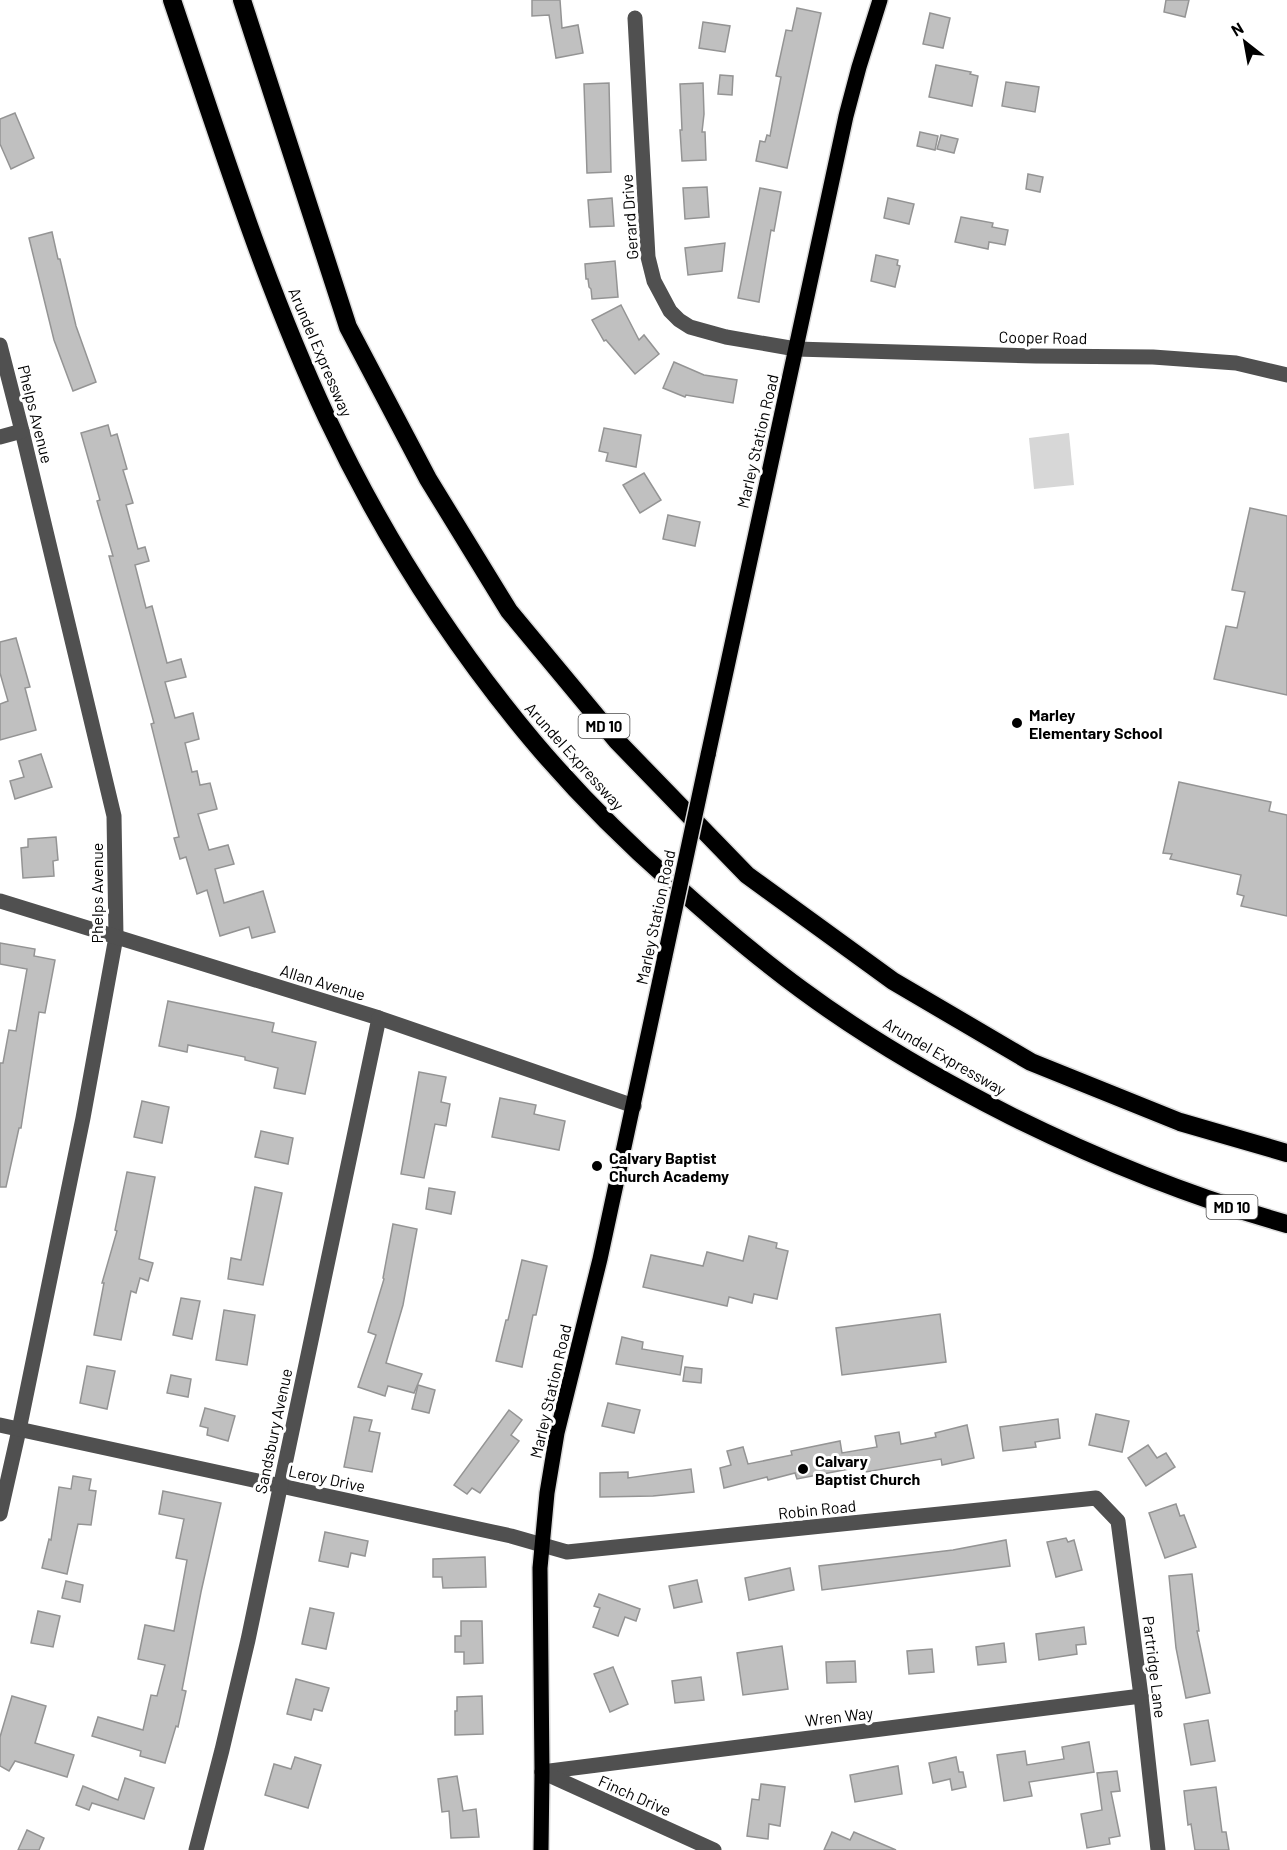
<svg xmlns="http://www.w3.org/2000/svg" width="1287" height="1850" viewBox="0 0 1287 1850" font-family="Barlow,sans-serif">
<style>
.green{fill:#d7d7d7}
.building{fill:#c0c0c0;stroke:#949494;stroke-width:1.5}
.lines{fill:none;stroke-linecap:round;stroke-linejoin:round}
.major-casing{stroke:#dbdbdb;stroke-width:18}
.highway-casing{stroke:#dbdbdb;stroke-width:21}
.minor{stroke:#505050;stroke-width:15}
.major{stroke:#000;stroke-width:15}
.highway{stroke:#000;stroke-width:18}
.major-bridge-casing{stroke:#dbdbdb;stroke-width:18;stroke-linecap:butt}
.major-bridge{stroke:#000;stroke-width:15}
.poi-dot{fill:#000;stroke:#fff;stroke-width:2}
.labels{text-anchor:middle;dominant-baseline:central;stroke-width:6;stroke-linejoin:round;paint-order:stroke}
.shield{fill:#fff;stroke:#4c4c4c;stroke-width:1.5}
.shield-label{font-size:15px;font-weight:bold;fill:#000}
.street-label{font-size:16px;fill:#000;stroke:#fff}
.poi-label{font-size:16px;font-weight:bold;fill:#000;stroke:#fff;text-anchor:start}
</style>
<rect width="100%" height="100%" fill="#fff"/>
<path class="green" d="M1069 433 1074 485 1034 489 1029 438Z"/>
<g class="building">
<path d="M532 0H560L562 28 578 25 583 53 556 58 549 15 532 16Z"/>
<path d="M1166 0H1189L1185 17 1164 12Z"/>
<path d="M797 8 821 13 787 168 756 161 760 141 765 142 767 135 770 136 781 77 776 76 786 30 792 31Z"/>
<path d="M930 13 950 18 943 48 923 44Z"/>
<path d="M703 22 730 26 725 52 699 48Z"/>
<path d="M936 65 971 72 970 74 978 76 972 106 929 97Z"/>
<path d="M720 75 733 76 732 95 718 94Z"/>
<path d="M1006 82 1039 87 1035 112 1002 106Z"/>
<path d="M609 83 611 172 587 173 584 84Z"/>
<path d="M703 83 704 114 702 132H705L706 160 682 161 680 130H682L680 84Z"/>
<path d="M15 113 34 158 11 169 0 144V119Z"/>
<path d="M920 132 938 136 935 150 917 146Z"/>
<path d="M941 135 958 139 954 153 937 149Z"/>
<path d="M1028 174 1043 177 1040 192 1026 189Z"/>
<path d="M707 187 709 217 685 219 683 188Z"/>
<path d="M760 188 781 192 774 231 771 230 759 302 738 298Z"/>
<path d="M612 198 614 226 590 227 588 200Z"/>
<path d="M888 198 914 204 909 224 884 218Z"/>
<path d="M961 217 993 223 992 227 1008 230 1005 245 989 242 988 249 955 242Z"/>
<path d="M52 232 58 259H60L76 326 96 382 73 391 54 340 29 238Z"/>
<path d="M725 243 722 271 688 275 685 248Z"/>
<path d="M876 255 898 260 897 265 900 266 895 287 871 281Z"/>
<path d="M615 261 618 297 592 299 591 289 589 287 588 279H586L585 264Z"/>
<path d="M621 305 639 340 644 335 659 354 635 374 606 340 604 341 592 320Z"/>
<path d="M674 362 704 375 737 380 733 403 686 395 685 397 663 388Z"/>
<path d="M108 425 111 436 117 434 127 469 123 470 133 503 126 505 138 549 145 547 149 561 135 565 146 608 152 606 167 663 181 659 186 677 165 682 175 718 193 713 199 739 185 743 192 772 197 771 200 785 210 783 217 809 198 814 209 850 228 845 234 864 215 869 224 903 263 891 275 932 252 938 249 927 220 936 207 890 197 894 186 857 180 859 174 838 179 837 151 724 154 723 109 556H113L97 501 100 500 81 433Z"/>
<path d="M604 428 641 435 636 467 606 461 608 453 599 451Z"/>
<path d="M644 473 661 500 640 513 623 485Z"/>
<path d="M1250 508 1287 516V695L1214 679 1226 626 1237 628 1245 592 1232 590Z"/>
<path d="M668 515 700 522 695 546 663 539Z"/>
<path d="M16 638 30 687 25 688 36 730 0 740V704L8 701 0 673V642Z"/>
<path d="M41 754 52 787 15 799 10 781 24 777 19 761Z"/>
<path d="M1179 782 1271 802 1269 811 1287 815V916L1241 906 1244 896 1237 894 1241 875 1170 859 1172 854 1163 853Z"/>
<path d="M56 837 58 860 53 861 54 876 23 878 21 848 28 847V839Z"/>
<path d="M0 943 35 949 34 956 55 960 45 1013 39 1012 21 1128H19L6 1187H0V1063H3L9 1030 16 1031 27 969 0 964Z"/>
<path d="M168 1001 274 1023 272 1032 316 1042 305 1094 274 1088 278 1068 245 1060V1057L188 1045 187 1052 159 1046Z"/>
<path d="M419 1072 446 1077 441 1102 450 1104 446 1126 435 1124 424 1178 401 1174Z"/>
<path d="M500 1098 536 1105 534 1114 565 1121 559 1150 492 1137Z"/>
<path d="M142 1101 169 1107 162 1143 134 1137Z"/>
<path d="M261 1131 293 1138 288 1164 255 1157Z"/>
<path d="M127 1172 155 1177 139 1259 153 1263 148 1281 140 1278 136 1293 131 1291 121 1340 94 1335 104 1283H102L117 1231 115 1230Z"/>
<path d="M255 1187 282 1193 263 1285 228 1279 231 1258 241 1260Z"/>
<path d="M429 1188 455 1192 451 1214 426 1209Z"/>
<path d="M393 1224 417 1229 403 1305 386 1363 422 1374 414 1393 388 1386 385 1396 358 1387 376 1335 368 1332 384 1279 383 1278Z"/>
<path d="M749 1236 777 1243 776 1248 788 1251 777 1299 754 1294 752 1303 729 1297 727 1306 643 1287 651 1255 703 1266 707 1252 743 1261Z"/>
<path d="M522 1260 547 1266 536 1315H533L522 1367 496 1361 506 1320H508Z"/>
<path d="M181 1298 200 1301 192 1339 173 1335Z"/>
<path d="M224 1310 255 1315 247 1365 216 1360Z"/>
<path d="M940 1314 946 1362 842 1375 836 1328Z"/>
<path d="M622 1337 643 1342 642 1349 683 1356 680 1375 616 1364Z"/>
<path d="M87 1366 115 1371 107 1409 80 1403Z"/>
<path d="M685 1367 702 1369 701 1383 683 1381Z"/>
<path d="M171 1375 191 1379 188 1397 167 1393Z"/>
<path d="M418 1385 435 1390 429 1413 412 1409Z"/>
<path d="M608 1403 640 1410 634 1433 602 1426Z"/>
<path d="M205 1408 235 1416 228 1441 207 1435 208 1428 200 1426Z"/>
<path d="M509 1410 522 1420 511 1435 519 1441 480 1493 472 1488 467 1494 454 1485Z"/>
<path d="M1096 1414 1129 1421 1122 1452 1089 1445Z"/>
<path d="M354 1417 372 1420 369 1431 380 1433 372 1472 344 1467Z"/>
<path d="M1058 1419 1060 1438 1035 1442 1036 1447 1003 1451 1000 1427Z"/>
<path d="M967 1425 974 1458 942 1465 941 1459 866 1472 865 1466 797 1479 795 1473 768 1480 767 1477 724 1488 720 1468 731 1465 727 1451 743 1447 748 1464 792 1455 791 1451 840 1441 842 1453 877 1447 875 1436 899 1432 901 1444 936 1437 935 1433Z"/>
<path d="M1148 1445 1157 1458 1166 1453 1175 1467 1146 1486 1128 1458Z"/>
<path d="M691 1469 694 1492 653 1496 600 1497V1473L628 1472V1478Z"/>
<path d="M73 1476 91 1479 89 1490 96 1491 91 1525 78 1524 67 1574 42 1568 49 1539 51 1540 59 1487 71 1489Z"/>
<path d="M163 1491 221 1503 201 1592 182 1690 186 1691 178 1727 176 1726 165 1763 140 1756 141 1751 92 1736 98 1717 143 1730 151 1695 157 1696 165 1665 138 1659 145 1625 174 1631 187 1560 176 1558 184 1519 159 1514Z"/>
<path d="M1176 1504 1180 1516 1184 1515 1196 1547 1165 1558 1149 1513Z"/>
<path d="M325 1532 368 1541 365 1556 351 1553 348 1567 319 1561Z"/>
<path d="M1066 1538 1068 1542 1074 1540 1082 1570 1056 1577 1047 1542Z"/>
<path d="M1006 1540 1010 1566 822 1590 819 1566 953 1550Z"/>
<path d="M485 1557 486 1587 443 1588 442 1577H433V1559Z"/>
<path d="M790 1568 794 1590 749 1600 745 1578Z"/>
<path d="M1192 1574 1199 1631H1197L1210 1693 1186 1698 1176 1648 1169 1576Z"/>
<path d="M697 1580 702 1602 674 1608 669 1586Z"/>
<path d="M66 1581 83 1585 80 1602 62 1598Z"/>
<path d="M599 1594 640 1609 636 1621 625 1617 618 1636 593 1627 600 1608 594 1606Z"/>
<path d="M310 1608 334 1613 326 1649 302 1644Z"/>
<path d="M38 1611 60 1616 53 1647 31 1643Z"/>
<path d="M461 1621H482L483 1663 464 1664V1652H455V1636H461Z"/>
<path d="M1084 1627 1086 1644 1076 1645 1077 1654 1039 1660 1036 1634Z"/>
<path d="M1004 1643 1006 1662 978 1665 976 1647Z"/>
<path d="M782 1646 788 1689 743 1695 737 1653Z"/>
<path d="M932 1649 934 1672 909 1674 907 1651Z"/>
<path d="M855 1661 856 1682 827 1683 826 1662Z"/>
<path d="M613 1667 628 1704 610 1712 594 1674Z"/>
<path d="M701 1677 704 1700 675 1703 672 1681Z"/>
<path d="M296 1679 329 1688 322 1711 314 1709 311 1720 287 1714Z"/>
<path d="M12 1696 46 1706 35 1743 74 1755 67 1777 15 1761 9 1771 0 1766V1737Z"/>
<path d="M482 1696 483 1734 455 1735V1711H457V1697Z"/>
<path d="M1208 1720 1215 1761 1191 1765 1184 1724Z"/>
<path d="M1089 1742 1094 1772 1029 1782 1032 1796 1004 1801 997 1755 1025 1751 1027 1765 1064 1759 1062 1747Z"/>
<path d="M295 1757 321 1765 308 1808 265 1795 274 1764 291 1769Z"/>
<path d="M956 1757 959 1772H963L966 1787 952 1790 950 1779 933 1783 929 1763Z"/>
<path d="M898 1766 902 1794 855 1802 850 1775Z"/>
<path d="M1117 1771 1120 1791 1111 1792 1120 1836 1109 1838 1110 1844 1087 1848 1081 1814 1102 1810 1097 1773Z"/>
<path d="M457 1776 463 1811 476 1809 479 1837 451 1838 449 1811 442 1812 438 1779Z"/>
<path d="M125 1778 154 1788 144 1819 92 1803 89 1810 76 1805 83 1786 118 1800Z"/>
<path d="M761 1784 785 1787 780 1826 769 1824 768 1839 747 1836 752 1799 759 1800Z"/>
<path d="M1216 1787 1222 1832H1226L1229 1850H1195L1191 1824 1188 1825 1184 1791Z"/>
<path d="M27 1830 44 1838 39 1850H18Z"/>
<path d="M832 1832 850 1840 854 1832 896 1850H824Z"/>
</g>
<g class="lines">
<g class="major-casing">
<g id="major">
<path d="M708 755 846 116 859 67 880 0"/>
<path d="M541 1850 542 1772 540 1568 547 1493 557 1433 600 1259 665 956"/>
</g>
</g>
<g class="highway-casing">
<g id="highway">
<path d="M172 0C220 141 264 283 327 418 381 533 451 643 533 741 576 792 624 840 674 884 715 921 757 957 802 990 867 1038 938 1079 1011 1116 1100 1160 1191 1197 1287 1224"/>
<path d="M242 0 348 327 428 479 509 611 617 741 747 875 893 981 1031 1062 1180 1122 1287 1153"/>
</g>
</g>
<g class="minor">
<path d="M635 18 648 257 654 281 670 311 679 320 690 327 726 337 796 349 1036 356 1153 357 1236 363 1287 375"/>
<path d="M0 345 22 431 114 816 116 937 83 1118 19 1430 0 1514"/>
<path d="M0 437 22 431"/>
<path d="M0 901 379 1018 634 1106"/>
<path d="M0 1425 511 1536 567 1552 1096 1498 1118 1521 1141 1696 1158 1850"/>
<path d="M542 1772 1141 1696"/>
<path d="M542 1772 714 1850"/>
<path d="M196 1850 222 1750 248 1640 379 1018"/>
</g>
<use href="#major" class="major"/>
<use href="#highway" class="highway"/>
<g class="major-bridge-casing">
<path id="major-bridge" d="M665 956 708 755"/>
</g>
<use href="#major-bridge" class="major-bridge"/>
</g>
<g class="poi-dot">
<circle cx="1017" cy="723" r="6"/>
<circle cx="597" cy="1166" r="6"/>
<circle cx="803" cy="1469" r="6"/>
</g>
<g class="labels">
<g class="shield">
<rect x="578.5" y="714" width="51" height="24" rx="4.5"/>
<rect x="1206.5" y="1195" width="51" height="24" rx="4.5"/>
</g>
<g class="shield-label">
<text x="604" y="726">MD 10</text>
<text x="1232" y="1207">MD 10</text>
</g>
<g class="street-label">
<text transform="translate(629 217) rotate(-94)">Gerard Drive</text>
<text transform="translate(1043 337) rotate(1)">Cooper Road</text>
<text transform="translate(321 352) rotate(67)">Arundel Expressway</text>
<text transform="translate(36 414) rotate(76)">Phelps Avenue</text>
<text transform="translate(757 441) rotate(-77)">Marley Station Road</text>
<text transform="translate(575 756) rotate(48)">Arundel Expressway</text>
<text transform="translate(96 893) rotate(-90)">Phelps Avenue</text>
<text transform="translate(655 917) rotate(-78)">Marley Station Road</text>
<text transform="translate(323 982) rotate(17)">Allan Avenue</text>
<text transform="translate(945 1056) rotate(30)">Arundel Expressway</text>
<text transform="translate(550 1391) rotate(-77)">Marley Station Road</text>
<text transform="translate(273 1431) rotate(-78)">Sandsbury Avenue</text>
<text transform="translate(327 1478) rotate(12)">Leroy Drive</text>
<text transform="translate(817 1509) rotate(-6)">Robin Road</text>
<text transform="translate(1155 1667) rotate(83)">Partridge Lane</text>
<text transform="translate(839 1716) rotate(-7)">Wren Way</text>
<text transform="translate(635 1795) rotate(24)">Finch Drive</text>
</g>
<g class="poi-label">
<text x="1029" y="714">Marley<tspan x="1029" dy="18">Elementary School</tspan></text>
<text x="609" y="1157">Calvary Baptist<tspan x="609" dy="18">Church Academy</tspan></text>
<text x="815" y="1460">Calvary<tspan x="815" dy="18">Baptist Church</tspan></text>
</g>
</g>
<g transform="translate(1245 42) rotate(329)" stroke="#ffffff" stroke-width="4.5" paint-order="stroke">
<path d="M0-4.5L10 22L0 15L-10 22Z" fill="#000000"/>
<text y="-9" font-size="16" font-weight="bold" text-anchor="middle" fill="#000000">N</text>
</g>
</svg>
